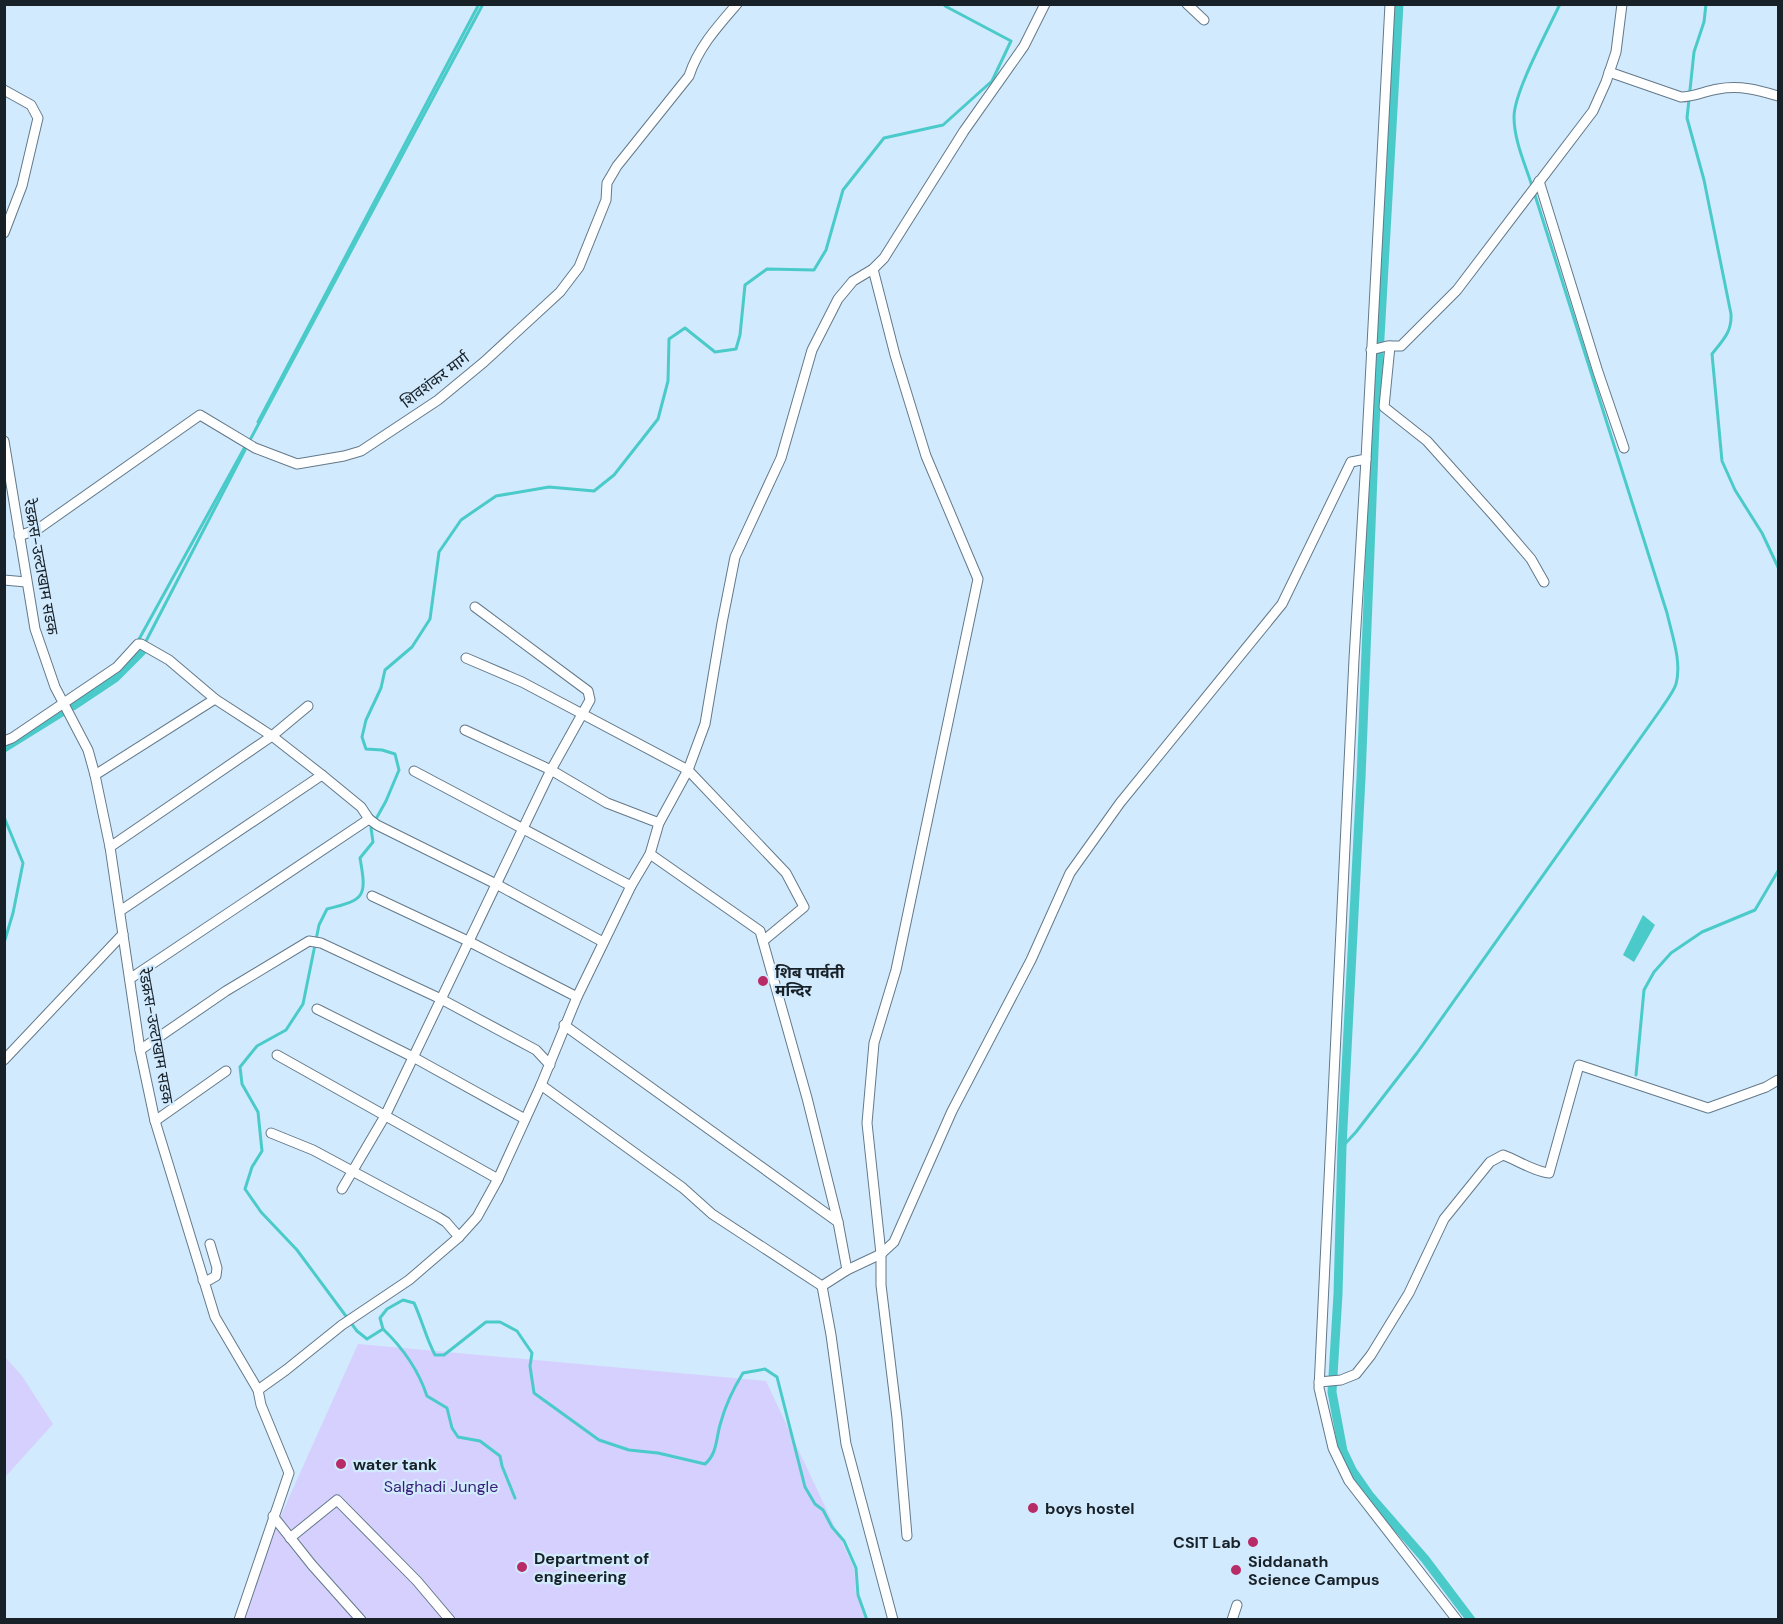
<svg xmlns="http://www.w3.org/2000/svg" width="1783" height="1624" viewBox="0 0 1783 1624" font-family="'DM Sans','Noto Sans Devanagari',sans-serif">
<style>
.green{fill:#d5d0fe}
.water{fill:#4acbca}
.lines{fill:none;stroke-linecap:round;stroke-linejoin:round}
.stream{stroke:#4acbca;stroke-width:3}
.canal{stroke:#4acbca;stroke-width:9}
.street-casing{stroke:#63798a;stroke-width:11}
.street{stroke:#fff;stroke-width:9}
.poi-dot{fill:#b72b66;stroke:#d2eafd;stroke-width:2}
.labels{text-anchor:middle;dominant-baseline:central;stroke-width:4.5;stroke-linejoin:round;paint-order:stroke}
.street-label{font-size:16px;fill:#182128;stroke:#d2eafd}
.poi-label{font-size:16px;font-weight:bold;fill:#182128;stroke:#d2eafd;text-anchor:start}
.park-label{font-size:16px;fill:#381f78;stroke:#d2eafd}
</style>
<rect width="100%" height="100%" fill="#d2eafd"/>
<g class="green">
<path d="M358 1344 766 1381 854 1568 856 1593 865 1619 241 1620 278 1522Z"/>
<path d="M4 1356 22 1376 53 1424 5 1477Z"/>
</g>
<path class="water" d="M1643 915 1655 925 1634 962 1623 955Z"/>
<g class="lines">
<g class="stream">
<path d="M1706 4 1704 22 1694 52 1687 118 1704 180 1731 314C1732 332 1723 340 1712 354L1722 461 1735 490 1762 533 1778 567"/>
<path d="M1532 186C1525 164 1514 140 1514 117 1514 92 1548 30 1560 4"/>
<path d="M258 422 479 4"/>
<path d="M250 440 483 4"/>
<path d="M138 641 246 445"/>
<path d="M145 643 245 450"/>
<path d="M4 817 23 863 13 913 4 943"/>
<path d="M1636 1075 1644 990 1654 972 1671 953 1702 932 1755 910 1778 871"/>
<path d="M1342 1147 1356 1132 1417 1053 1661 709C1666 701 1673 693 1676 684 1682 662 1672 635 1667 613L1534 192"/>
<path d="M383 1329C404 1349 418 1369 427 1396L447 1408 452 1428 458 1437 480 1441 500 1456 502 1466 515 1498"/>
<path d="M867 1620 858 1595 856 1568 844 1541 832 1527 823 1510 815 1504 805 1487 777 1377 765 1369 743 1373C733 1389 725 1406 720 1425 716 1439 717 1454 705 1464L658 1453 629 1450 599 1440 534 1393 530 1366 532 1353 517 1331 500 1322H486L444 1355H435C426 1338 422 1320 414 1303L403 1300 387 1309 380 1318 383 1329 367 1339 357 1331 297 1250 261 1212 245 1189 252 1167 262 1151 258 1112 242 1084 240 1067 257 1046 286 1030 303 1004 319 925 327 909C365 900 367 897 360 858L373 842 371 828 386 801 399 770 395 754 382 750 366 749 362 737 366 720 381 688 385 670 412 647 430 619 439 552 461 520 496 496 549 487 594 491 614 475 658 419 668 381 669 339 685 328 715 352 736 349 740 335 745 285 767 269 814 270 826 250 843 190 884 138 943 125 992 81 1011 41 945 6V4"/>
</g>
<g class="canal">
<path d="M1399 4 1375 425 1361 778 1342 1147 1338 1294 1332 1392 1343 1451 1352 1470 1370 1496 1425 1559 1471 1620"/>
<path d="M73 706 115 678 142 651"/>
<path d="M4 748 62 712"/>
</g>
<g class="street-casing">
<g id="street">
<path d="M1187 4 1204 20"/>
<path d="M1609 72 1681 97C1694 97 1705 91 1718 89 1740 85 1758 90 1778 96"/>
<path d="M4 90 31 105 38 118 22 186 4 233"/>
<path d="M1539 181 1598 372 1624 448"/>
<path d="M873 269 895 355 926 456 978 579 896 970 874 1043 867 1123 881 1254V1285L897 1418 907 1536"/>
<path d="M1390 346 1384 407 1427 441 1495 517 1531 559 1544 582"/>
<path d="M1371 350 1387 346H1401L1457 290 1593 111 1606 82 1616 52 1622 4"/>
<path d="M4 441 35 629 55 687 88 750 95 775 110 847 140 1050 155 1121 215 1317 258 1390 261 1405 289 1473 239 1620"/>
<path d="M1366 459 1354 659 1319 1388 1333 1448 1349 1481 1457 1620"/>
<path d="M19 536 38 529 200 415 255 448 297 464 344 456 361 451 438 400 484 362 560 292 579 267 606 200 607 183 617 166 689 76C698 48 717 27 737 4"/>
<path d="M4 580 26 582"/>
<path d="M466 658 522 682 688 770 786 873 804 907 763 941"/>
<path d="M465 730 551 770 607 803 659 823"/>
<path d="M4 741 12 738 117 667 138 644H141L169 660 215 699 272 736 322 775 361 807 369 819 377 825 498 885 603 942"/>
<path d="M414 771 631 886"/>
<path d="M95 775 215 699"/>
<path d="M110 847 272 736 308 706"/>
<path d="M650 854 760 931 807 1098 838 1222 847 1270"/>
<path d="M372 896 468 941 577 997"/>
<path d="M120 911 322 775"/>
<path d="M131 978 369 819"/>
<path d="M317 1009 413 1057 525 1119"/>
<path d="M564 1025 838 1222"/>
<path d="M140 1050 226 991 309 941 321 943 441 999 536 1050 550 1065"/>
<path d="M277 1055 498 1179"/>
<path d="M4 1060 123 934"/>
<path d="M541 1085 683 1188 712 1214 822 1286"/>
<path d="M155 1121 226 1071"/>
<path d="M271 1133 313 1150 438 1217 446 1222 459 1237"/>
<path d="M342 1189 385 1116 551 770 590 700 588 691 475 607"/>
<path d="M203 1280H209L216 1276 217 1268 210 1244"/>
<path d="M1319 1382 1341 1380 1356 1374 1371 1355 1409 1293 1444 1219 1490 1162 1503 1155C1517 1160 1535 1172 1549 1173L1579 1065 1708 1108 1766 1087 1778 1080"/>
<path d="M258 1390 286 1370 342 1325 409 1280 459 1237 477 1217 498 1179 541 1085 577 997 631 886 650 854 659 823 688 770 705 724 722 623 735 557 781 458 812 350 838 299 853 281 873 269 884 258 964 131 1024 46 1045 4"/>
<path d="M273 1516 312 1565 361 1620"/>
<path d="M290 1538 337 1500 417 1581 450 1620"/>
<path d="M893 1620 846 1444 831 1335 822 1286 847 1270 881 1254 894 1242 952 1111 1031 960 1070 873 1120 803 1282 604 1351 462 1366 459 1390 4"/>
<path d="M1232 1620 1237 1605"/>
</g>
</g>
<use href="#street" class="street"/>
</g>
<g class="poi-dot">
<circle cx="763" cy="981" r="6"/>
<circle cx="341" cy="1464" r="6"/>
<circle cx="1033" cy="1508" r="6"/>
<circle cx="1253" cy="1542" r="6"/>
<circle cx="522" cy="1567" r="6"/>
<circle cx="1236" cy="1570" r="6"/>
</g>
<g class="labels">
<g class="street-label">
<text transform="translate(435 380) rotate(-37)">शिवशंकर मार्ग</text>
<text transform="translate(41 567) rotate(80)">रेडक्रस-उल्टाखाम सडक</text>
<text transform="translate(156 1036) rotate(80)">रेडक्रस-उल्टाखाम सडक</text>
</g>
<g class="poi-label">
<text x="775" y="972">शिब पार्वती<tspan x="775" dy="18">मन्दिर</tspan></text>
<text x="353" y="1464">water tank</text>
<text x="1045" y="1508">boys hostel</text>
<text x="1241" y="1542" text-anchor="end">CSIT Lab</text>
<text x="534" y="1558">Department of<tspan x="534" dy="18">engineering</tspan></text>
<text x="1248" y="1561">Siddanath<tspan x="1248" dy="18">Science Campus</tspan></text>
</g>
<g class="park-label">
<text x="441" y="1486">Salghadi Jungle</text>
</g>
</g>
<rect width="1783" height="1624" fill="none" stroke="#182128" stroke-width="12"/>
</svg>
